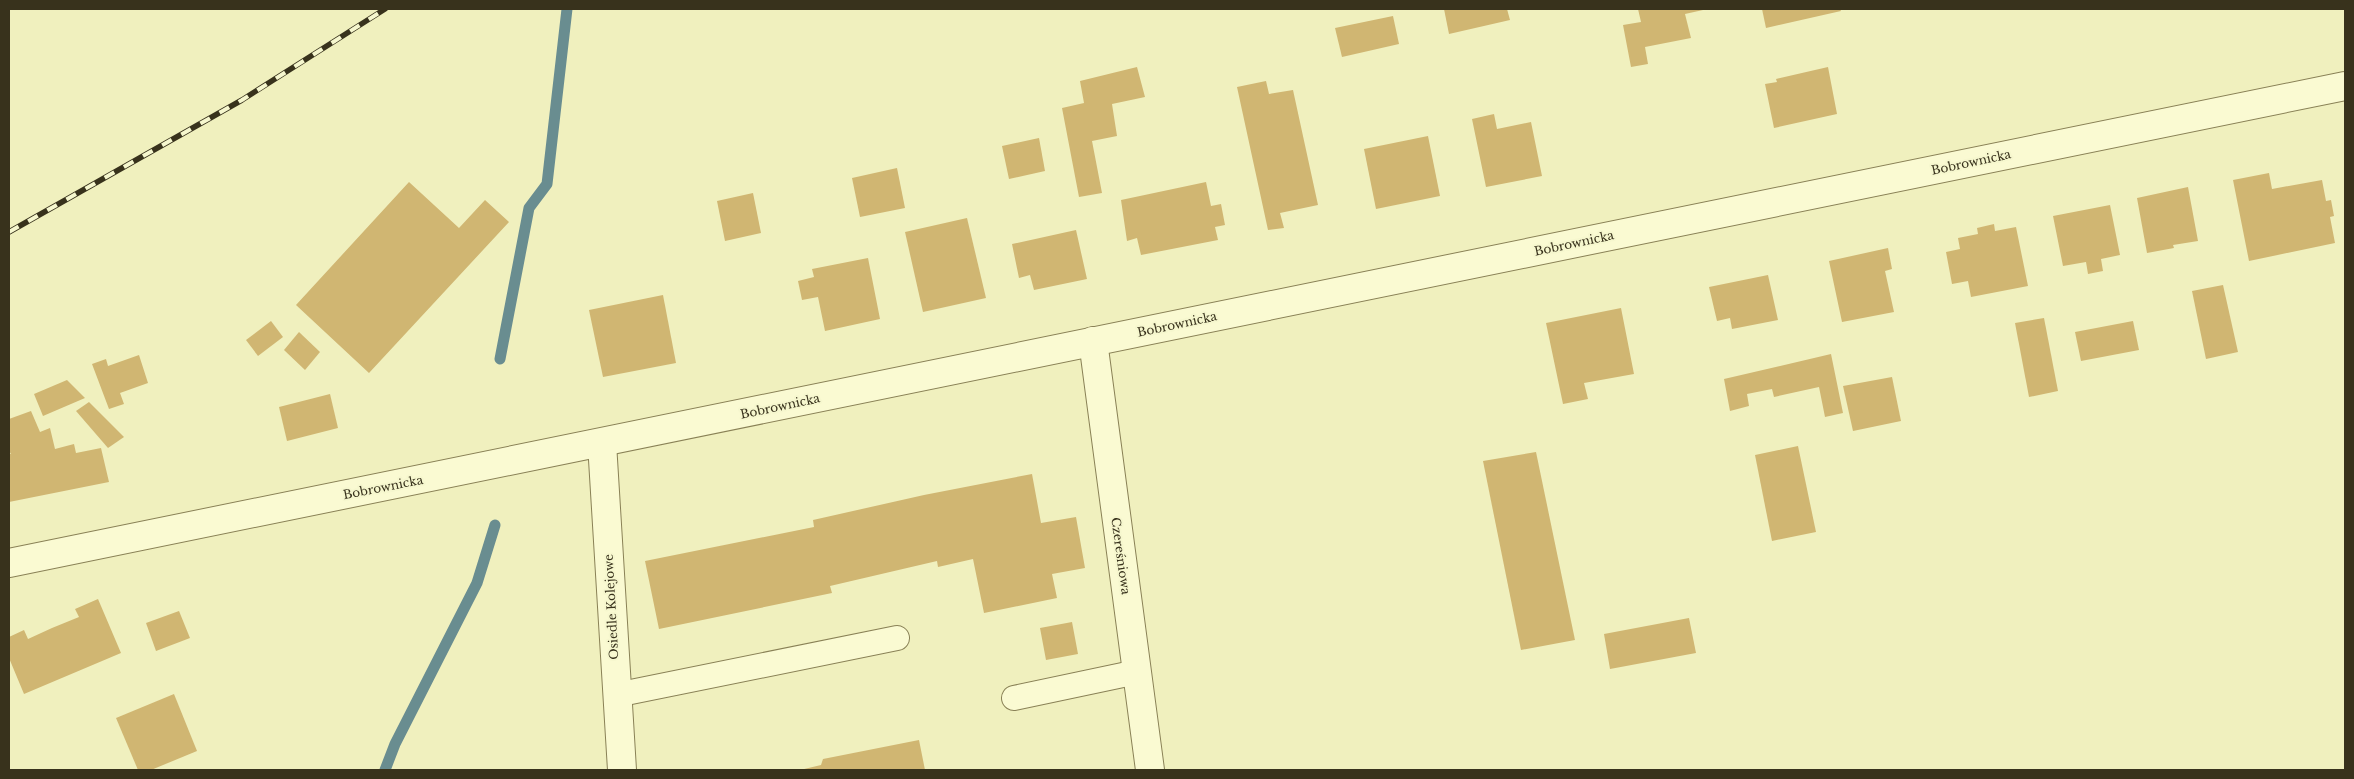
<svg xmlns="http://www.w3.org/2000/svg" width="2354" height="779" viewBox="0 0 2354 779" font-family="'Libre Baskerville',serif">
<style>
.lines{fill:none;stroke-linecap:round;stroke-linejoin:round}
.stream{stroke:#698d90;stroke-width:11}
.building{fill:#d0b672}
.service-casing{stroke:#898156;stroke-width:26}
.minor-casing{stroke:#898156;stroke-width:30}
.tertiary-casing{stroke:#898156;stroke-width:30}
.service{stroke:#fafad2;stroke-width:24}
.minor{stroke:#fafad2;stroke-width:28}
.tertiary{stroke:#fafad2;stroke-width:28}
.rail-casing{stroke:#38321c;stroke-width:5.5}
.rail{stroke:#f6f7ce;stroke-width:4;stroke-dasharray:11;stroke-linecap:butt}
.labels{text-anchor:middle;dominant-baseline:central;stroke-width:4;stroke-linejoin:round;paint-order:stroke}
.street-label{font-size:12px;fill:#38321c;stroke:#f6f7ce}
</style>
<rect width="100%" height="100%" fill="#f0f0be"/>
<g class="lines">
<g class="stream">
<path d="M500 359 529 208 547 184 567 9"/>
<path d="M385 770 395 744 477 583 495 525"/>
</g>
</g>
<g class="building">
<path d="M1444 9H1507L1510 20 1449 34Z"/>
<path d="M1638 9H1703V10L1685 14 1691 38 1645 47 1648 64 1631 67 1623 25 1641 22Z"/>
<path d="M1762 9H1840L1841 11 1766 28Z"/>
<path d="M1393 16 1399 44 1342 57 1335 28Z"/>
<path d="M1137 67 1145 97 1112 104 1117 136 1092 141 1102 193 1079 197 1062 108 1084 103 1080 81Z"/>
<path d="M1828 67 1837 114 1774 128 1765 84 1777 82 1776 79Z"/>
<path d="M1266 81 1269 94 1293 90 1318 205 1280 213 1284 228 1268 230 1237 87Z"/>
<path d="M1494 114 1497 129 1531 122 1542 176 1486 187 1472 119Z"/>
<path d="M1428 136 1440 196 1376 209 1364 149Z"/>
<path d="M1039 138 1045 171 1009 179 1002 146Z"/>
<path d="M897 168 905 208 860 217 852 178Z"/>
<path d="M2269 173 2272 189 2322 180 2326 201 2331 200 2334 216 2330 217 2335 243 2249 261 2233 180Z"/>
<path d="M409 182 459 228 485 200 509 222 369 373 296 305Z"/>
<path d="M1206 182 1211 206 1221 204 1225 225 1215 227 1218 240 1141 255 1137 238 1127 241 1121 200Z"/>
<path d="M2188 187 2198 241 2173 245 2174 248 2147 253 2137 198Z"/>
<path d="M753 193 761 233 725 241 717 201Z"/>
<path d="M2110 205 2120 255 2101 259 2103 271 2088 274 2086 262 2063 266 2053 216Z"/>
<path d="M967 218 986 298 923 312 905 232Z"/>
<path d="M1994 224 1995 231 2016 227 2028 286 1971 297 1968 281 1952 284 1946 252 1960 249 1958 238 1978 234 1977 228Z"/>
<path d="M1076 230 1087 279 1034 290 1030 275 1019 278 1012 244Z"/>
<path d="M1888 248 1892 269 1885 271 1894 312 1842 322 1829 261Z"/>
<path d="M868 258 880 319 825 331 818 297 802 300 798 281 814 277 812 269Z"/>
<path d="M1768 275 1778 320 1732 329 1730 318 1717 321 1709 287Z"/>
<path d="M2223 285 2238 352 2206 359 2192 291Z"/>
<path d="M663 295 676 363 603 377 589 310Z"/>
<path d="M1621 308 1634 374 1584 383 1588 399 1563 404 1546 323Z"/>
<path d="M2044 318 2058 391 2029 397 2015 323Z"/>
<path d="M271 321 283 337 258 356 246 340Z"/>
<path d="M2133 321 2139 350 2081 361 2075 332Z"/>
<path d="M299 332 320 352 305 370 284 350Z"/>
<path d="M1831 354 1843 413 1825 417 1819 387 1774 397 1772 389 1747 394 1749 406 1730 411 1724 379Z"/>
<path d="M139 355 148 383 120 393 124 404 109 409 92 364 106 359 108 366Z"/>
<path d="M1892 377 1901 421 1853 431 1843 386Z"/>
<path d="M67 380 85 398 43 416 34 394Z"/>
<path d="M330 394 338 428 287 441 279 407Z"/>
<path d="M89 402 124 437 108 448 76 411Z"/>
<path d="M31 411 40 432 50 428 55 449 74 444 76 453 101 448 109 482 9 502V454H11L9 451V419Z"/>
<path d="M1798 446 1816 532 1772 541 1755 455Z"/>
<path d="M1536 452 1575 640 1521 650 1483 461Z"/>
<path d="M1032 474 1041 523 1076 517 1085 568 1052 574 1057 598 984 613 973 559 938 567 937 561 830 586 832 593 659 629 645 561 814 527 813 520 924 495Z"/>
<path d="M98 599 121 653 24 694 9 658V637L24 630 28 639 52 628 79 617 75 609Z"/>
<path d="M179 611 190 638 156 651 146 623Z"/>
<path d="M1689 618 1696 653 1610 669 1604 634Z"/>
<path d="M1072 622 1078 654 1046 660 1040 628Z"/>
<path d="M174 694 197 751 151 770H138L116 718Z"/>
<path d="M919 740 925 770H800L821 765 823 759Z"/>
</g>
<g class="lines">
<g class="service-casing">
<g id="service">
<path d="M616 695 897 638"/>
<path d="M1014 698 1137 672"/>
</g>
</g>
<g class="minor-casing">
<g id="minor">
<path d="M1093 341 1150 770"/>
<path d="M602 443 622 770"/>
</g>
</g>
<g class="tertiary-casing">
<path id="tertiary" d="M9 563 2345 86"/>
</g>
<use href="#service" class="service"/>
<use href="#minor" class="minor"/>
<use href="#tertiary" class="tertiary"/>
<g class="rail-casing">
<path id="rail" d="M9 232 242 100 385 9"/>
</g>
<use href="#rail" class="rail"/>
</g>
<g class="labels">
<g class="street-label">
<text transform="translate(1971 162) rotate(-12)">Bobrownicka</text>
<text transform="translate(1574 243) rotate(-12)">Bobrownicka</text>
<text transform="translate(1177 324) rotate(-12)">Bobrownicka</text>
<text transform="translate(780 406) rotate(-12)">Bobrownicka</text>
<text transform="translate(383 487) rotate(-11)">Bobrownicka</text>
<text transform="translate(1121 556) rotate(82)">Czereśniowa</text>
<text transform="translate(611 607) rotate(-93)">Osiedle Kolejowe</text>
</g>
</g>
<rect width="2354" height="779" fill="none" stroke="#38321c" stroke-width="20"/>
</svg>
